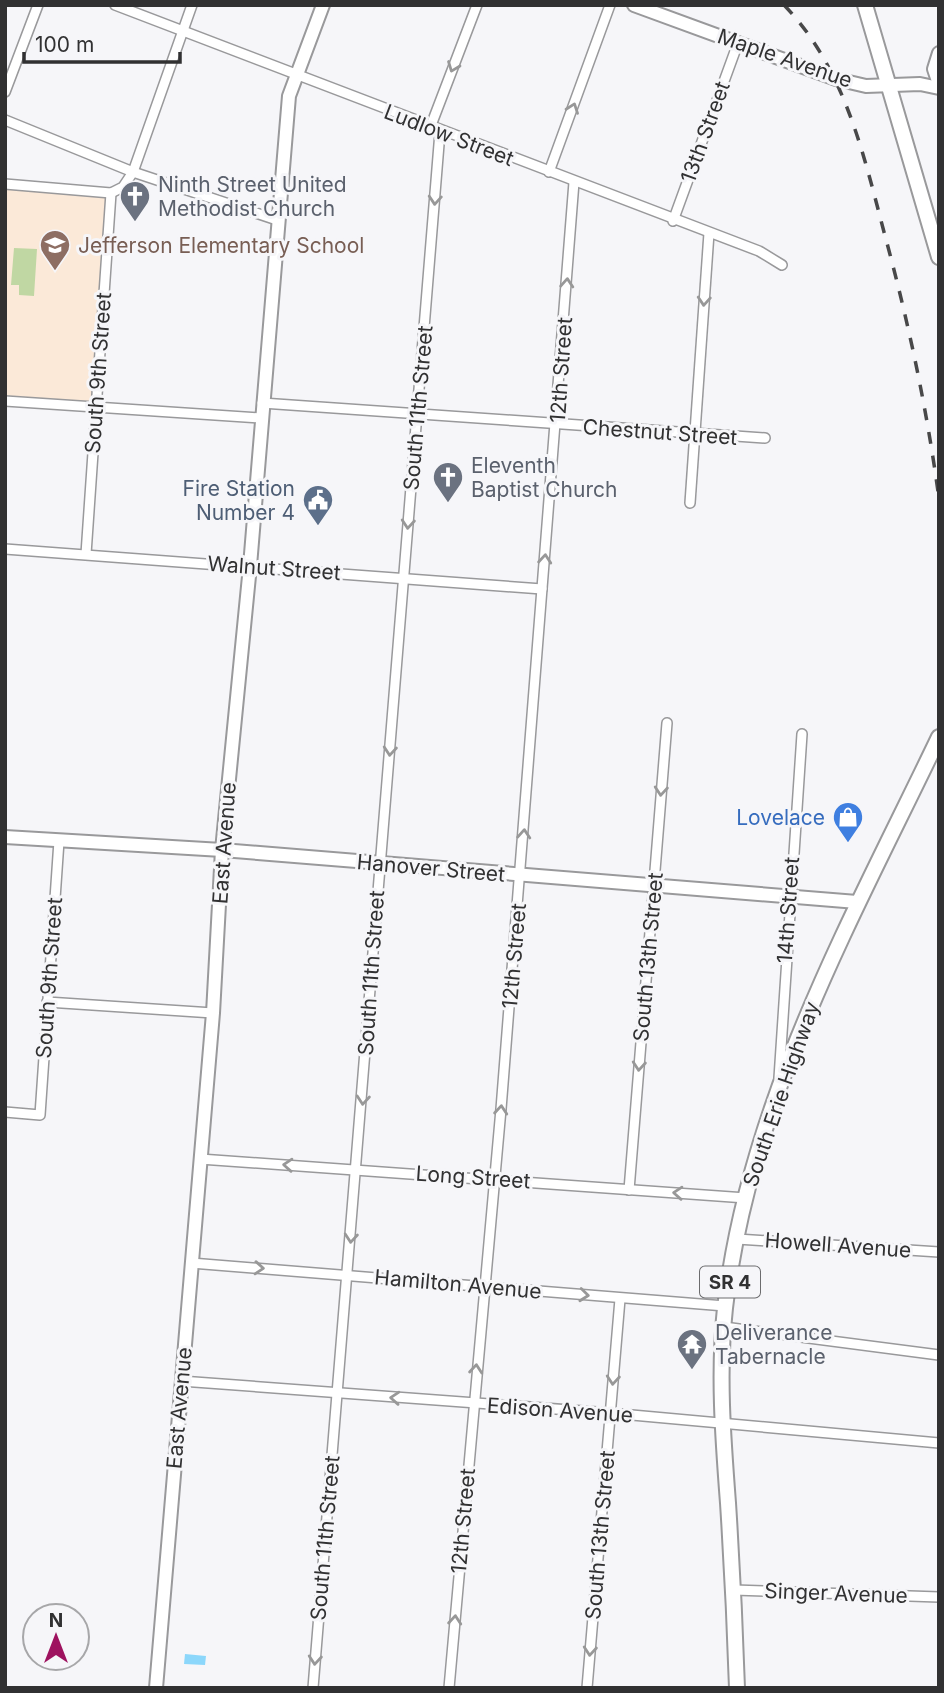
<svg xmlns="http://www.w3.org/2000/svg" width="944" height="1693" viewBox="0 0 944 1693" font-family="Inter,sans-serif">
<style>
.education{fill:#fbe9d8}
.green{fill:#c0d7a3}
.water{fill:#8cd7fb}
.lines{fill:none;stroke-linecap:round;stroke-linejoin:round}
.minor-casing{stroke:#99999b;stroke-width:12}
.tertiary-casing{stroke:#99999b;stroke-width:16}
.primary-casing{stroke:#99999b;stroke-width:18}
.minor{stroke:#fff;stroke-width:9}
.tertiary{stroke:#fff;stroke-width:12}
.primary{stroke:#fff;stroke-width:14}
.rail{stroke:#484849;stroke-width:3.5;stroke-dasharray:12 12;stroke-linecap:butt}
.oneway{stroke:#989898}
.labels{text-anchor:middle;dominant-baseline:central;stroke-width:6;stroke-linejoin:round;paint-order:stroke}
.shield{fill:#f6f6f9;stroke:#6c6c6e;stroke-width:2}
.shield-label{font-size:19px;font-weight:bold;fill:#313132}
.street-label{font-size:21px;fill:#313132;stroke:#f6f6f9}
.worship-label{font-size:21px;fill:#5b616d;stroke:#f6f6f9;text-anchor:start}
.education-label{font-size:21px;fill:#785e54;stroke:#f6f6f9;text-anchor:start}
.service-label{font-size:21px;fill:#4e5e75;stroke:#f6f6f9;text-anchor:end}
.shop-label{font-size:21px;fill:#366cbe;stroke:#f6f6f9;text-anchor:end}
</style>
<rect width="100%" height="100%" fill="#f6f6f9"/>
<path class="education" d="M5 184 111 193 96 406 5 401Z"/>
<path class="green" d="M14 248 37 249 34 296 19 295V285H11Z"/>
<path class="water" d="M185 1654 206 1656 205 1665 184 1664Z"/>
<g class="lines">
<g class="minor-casing">
<g id="minor">
<path d="M115 5 759 251 782 265"/>
<path d="M5 92 38 5"/>
<path d="M5 120 133 172 277 220"/>
<path d="M430 128 477 5"/>
<path d="M549 172 610 5"/>
<path d="M5 184 111 193 123 187 133 172 192 5"/>
<path d="M673 221 738 43"/>
<path d="M5 401 261 418"/>
<path d="M262 403 765 438"/>
<path d="M690 503 709 233"/>
<path d="M5 549 542 589"/>
<path d="M86 554 111 193"/>
<path d="M47 1002 213 1013"/>
<path d="M779 1078 802 734"/>
<path d="M5 1112 40 1115 59 841"/>
<path d="M200 1159 746 1198"/>
<path d="M629 1190 667 723"/>
<path d="M737 1239 939 1252"/>
<path d="M191 1263 725 1306"/>
<path d="M724 1327 939 1355"/>
<path d="M181 1381 610 1413 939 1443"/>
<path d="M734 1590 939 1597"/>
<path d="M313 1688 440 132"/>
<path d="M449 1688 501 1109 574 182"/>
<path d="M587 1688 620 1299"/>
</g>
</g>
<g class="tertiary-casing">
<g id="tertiary">
<path d="M634 5 836 79 866 86 920 84 939 88"/>
<path d="M939 53 934 69 939 84"/>
<path d="M5 837 222 850 857 902"/>
<path d="M156 1688 213 1013 222 850 250 566 289 96 323 5"/>
</g>
</g>
<g class="primary-casing">
<g id="primary">
<path d="M865 5 939 257"/>
<path d="M737 1688C735 1626 732 1565 728 1503 723 1438 718 1372 725 1308 749 1101 851 921 939 737"/>
</g>
</g>
<use href="#minor" class="minor"/>
<use href="#tertiary" class="tertiary"/>
<use href="#primary" class="primary"/>
<path class="rail" d="M784 5C844 67 863 152 884 232 908 320 927 409 939 499"/>
</g>
<defs><path id="oneway-chevron" d="M-2-3.5L2.5 0L-2 3.5" fill="none" stroke-width="1.6" stroke-linecap="round" stroke-linejoin="round" transform="scale(1.75)"/></defs>
<g class="oneway">
<use href="#oneway-chevron" transform="translate(453 67) rotate(111)"/>
<use href="#oneway-chevron" transform="translate(573 108) rotate(-70)"/>
<use href="#oneway-chevron" transform="translate(435 200) rotate(94)"/>
<use href="#oneway-chevron" transform="translate(567 283) rotate(-86)"/>
<use href="#oneway-chevron" transform="translate(704 301) rotate(94)"/>
<use href="#oneway-chevron" transform="translate(408 524) rotate(95)"/>
<use href="#oneway-chevron" transform="translate(545 559) rotate(-85)"/>
<use href="#oneway-chevron" transform="translate(390 751) rotate(95)"/>
<use href="#oneway-chevron" transform="translate(661 791) rotate(95)"/>
<use href="#oneway-chevron" transform="translate(524 834) rotate(-86)"/>
<use href="#oneway-chevron" transform="translate(639 1066) rotate(95)"/>
<use href="#oneway-chevron" transform="translate(363 1100) rotate(95)"/>
<use href="#oneway-chevron" transform="translate(501 1110) rotate(-85)"/>
<use href="#oneway-chevron" transform="translate(288 1165) rotate(-176)"/>
<use href="#oneway-chevron" transform="translate(678 1193) rotate(-176)"/>
<use href="#oneway-chevron" transform="translate(351 1238) rotate(95)"/>
<use href="#oneway-chevron" transform="translate(259 1268) rotate(4)"/>
<use href="#oneway-chevron" transform="translate(584 1295) rotate(6)"/>
<use href="#oneway-chevron" transform="translate(476 1369) rotate(-85)"/>
<use href="#oneway-chevron" transform="translate(613 1380) rotate(95)"/>
<use href="#oneway-chevron" transform="translate(395 1398) rotate(-176)"/>
<use href="#oneway-chevron" transform="translate(455 1620) rotate(-85)"/>
<use href="#oneway-chevron" transform="translate(590 1651) rotate(95)"/>
<use href="#oneway-chevron" transform="translate(315 1660) rotate(95)"/>
</g>
<defs>
<g id="church-pin" transform="scale(1.575)"><path d="M0 17L-7.5 6A9.5 9.5 0 1 1 7.5 6Z" fill="#6b7280" stroke="#f6f6f9"/><path d="M-1.2-6h2.4v3.5h3.3v2.4h-3.3V6h-2.4V-.1h-3.3v-2.4h3.3Z" fill="#fff"/></g>
<g id="school-pin" transform="scale(1.575)"><path d="M0 17L-7.5 6A9.5 9.5 0 1 1 7.5 6Z" fill="#8d6e63" stroke="#f6f6f9"/><path d="M0-5L7-2L0 1L-7-2ZM-4 1L0 2.5L4 1V4Q0 6-4 4Z" fill="#fff"/></g>
<g id="civic-pin" transform="scale(1.575)"><path d="M0 17L-7.5 6A9.5 9.5 0 1 1 7.5 6Z" fill="#5c6f8a" stroke="#f6f6f9"/><path d="M-.6-6.5H3V-4.5H.6V-3L4-1V1h2V6H-6V1h2V-1L-.6-3ZM-1.2 2.5V6h2.4V2.5Z" fill="#fff"/></g>
<g id="shop-pin" transform="scale(1.575)"><path d="M0 17L-7.5 6A9.5 9.5 0 1 1 7.5 6Z" fill="#3f7fe0" stroke="#f6f6f9"/><path d="M-5-2.5h2.3a2.7 3.5 0 0 1 5.4 0H5L5.5 6h-11ZM-1.5-2.5h3a1.5 2.3 0 0 0-3 0Z" fill="#fff"/></g>
<g id="temple-pin" transform="scale(1.575)"><path d="M0 17L-7.5 6A9.5 9.5 0 1 1 7.5 6Z" fill="#6b7280" stroke="#f6f6f9"/><path d="M0-6L5-2H3V0L6.5 2.5H4V6H1.5V3h-3V6H-4V2.5H-6.5L-3 0V-2H-5Z" fill="#fff"/></g>
</defs>
<g fill-rule="evenodd">
<use href="#church-pin" x="135" y="196"/>
<use href="#school-pin" x="55" y="245"/>
<use href="#church-pin" x="448" y="477"/>
<use href="#civic-pin" x="318" y="500"/>
<use href="#shop-pin" x="848" y="817"/>
<use href="#temple-pin" x="692" y="1344"/>
</g>
<g class="labels">
<rect class="shield" x="700" y="1266.5" width="60" height="31" rx="5"/>
<g class="shield-label">
<text x="730" y="1282">SR 4</text>
</g>
<g class="street-label">
<text transform="translate(785 58) rotate(19)">Maple Avenue</text>
<text transform="translate(705 132) rotate(-70)">13th Street</text>
<text transform="translate(449 135) rotate(21)">Ludlow Street</text>
<text transform="translate(561 370) rotate(-86)">12th Street</text>
<text transform="translate(98 373) rotate(-86)">South 9th Street</text>
<text transform="translate(418 408) rotate(-85)">South 11th Street</text>
<text transform="translate(660 432) rotate(4)">Chestnut Street</text>
<text transform="translate(274 568) rotate(4)">Walnut Street</text>
<text transform="translate(224 843) rotate(-86)">East Avenue</text>
<text transform="translate(431 868) rotate(5)">Hanover Street</text>
<text transform="translate(788 910) rotate(-86)">14th Street</text>
<text transform="translate(514 956) rotate(-85)">12th Street</text>
<text transform="translate(648 957) rotate(-85)">South 13th Street</text>
<text transform="translate(371 973) rotate(-86)">South 11th Street</text>
<text transform="translate(49 978) rotate(-86)">South 9th Street</text>
<text transform="translate(781 1094) rotate(-71)">South Erie Highway</text>
<text transform="translate(473 1177) rotate(4)">Long Street</text>
<text transform="translate(838 1245) rotate(4)">Howell Avenue</text>
<text transform="translate(458 1284) rotate(5)">Hamilton Avenue</text>
<text transform="translate(179 1408) rotate(-85)">East Avenue</text>
<text transform="translate(560 1410) rotate(4)">Edison Avenue</text>
<text transform="translate(463 1521) rotate(-85)">12th Street</text>
<text transform="translate(600 1535) rotate(-85)">South 13th Street</text>
<text transform="translate(325 1538) rotate(-85)">South 11th Street</text>
<text transform="translate(836 1593) rotate(2)">Singer Avenue</text>
</g>
<g class="worship-label">
<text x="158" y="184">Ninth Street United<tspan x="158" dy="24">Methodist Church</tspan></text>
<text x="471" y="465">Eleventh<tspan x="471" dy="24">Baptist Church</tspan></text>
<text x="715" y="1332">Deliverance<tspan x="715" dy="24">Tabernacle</tspan></text>
</g>
<g class="education-label">
<text x="78" y="245">Jefferson Elementary School</text>
</g>
<g class="service-label">
<text x="295" y="488">Fire Station<tspan x="295" dy="24">Number 4</tspan></text>
</g>
<g class="shop-label">
<text x="825" y="817">Lovelace</text>
</g>
</g>
<rect width="944" height="1693" fill="none" stroke="#313132" stroke-width="14"/>
<g transform="translate(56 1637)"><circle r="33" fill="#f6f6f9" stroke="#a7a7a9" stroke-width="2"/>
<path d="M0-5L12 26L0 18L-12 26Z" fill="#9e125f"/>
<text y="-10" font-size="19" font-weight="bold" text-anchor="middle" fill="#313132">N</text>
</g>
<path d="M24 52v10h156v-10" fill="none" stroke="#313132" stroke-width="3.5"/>
<text x="35" y="52" font-size="21" fill="#313132" stroke="#f6f6f9" stroke-width="5" paint-order="stroke">100 m</text>
</svg>
